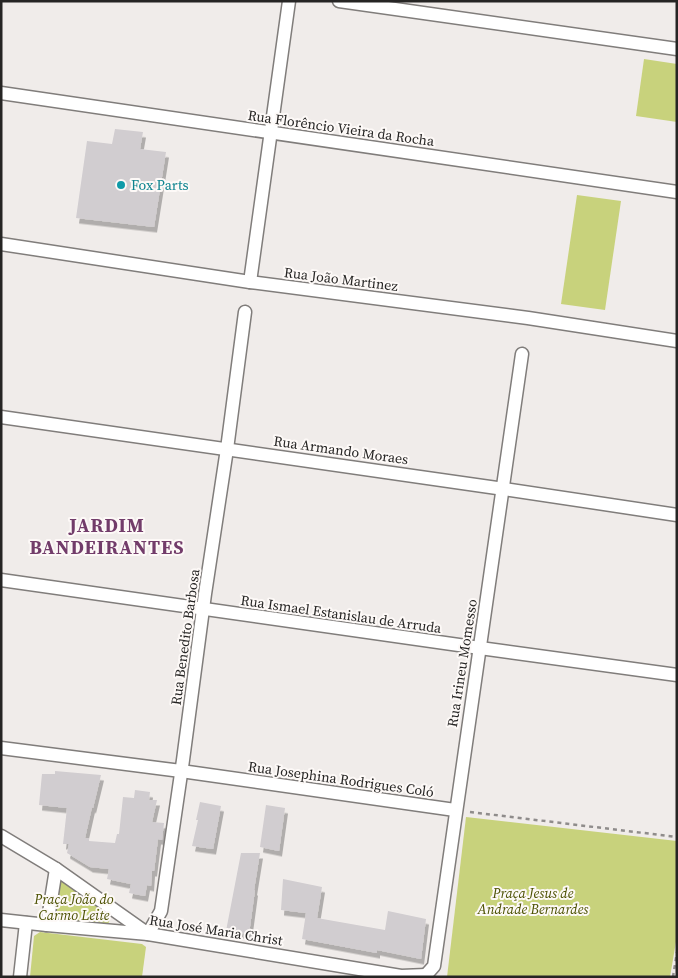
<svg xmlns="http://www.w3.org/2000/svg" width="678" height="978" viewBox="0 0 678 978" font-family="'Source Serif 4',serif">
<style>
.green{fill:#c8d27c}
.building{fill:#d1cdd0;filter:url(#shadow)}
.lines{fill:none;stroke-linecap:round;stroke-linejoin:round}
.minor-casing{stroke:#807d7b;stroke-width:15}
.path{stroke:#8f8c8b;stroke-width:2.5;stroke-dasharray:4 4;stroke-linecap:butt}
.minor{stroke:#fff;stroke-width:12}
.culture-dot{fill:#0f9aa8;stroke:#fdf9f7;stroke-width:2}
.labels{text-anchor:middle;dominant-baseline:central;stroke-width:4;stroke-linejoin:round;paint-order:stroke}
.street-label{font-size:14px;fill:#262524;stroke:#fdf9f7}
.culture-label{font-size:14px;fill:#0d838f;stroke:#fdf9f7;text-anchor:start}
.park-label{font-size:14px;font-style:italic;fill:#4c5102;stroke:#fdf9f7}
.district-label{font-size:19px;font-weight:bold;letter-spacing:1px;fill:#723c6a;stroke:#fdf9f7}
</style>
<defs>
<filter id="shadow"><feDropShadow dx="3" dy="5.5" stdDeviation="0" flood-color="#0004"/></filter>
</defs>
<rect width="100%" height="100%" fill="#f0ecea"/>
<g class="green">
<path d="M644 59 677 64V122L636 116Z"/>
<path d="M577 195 621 201 605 310 561 304Z"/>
<path d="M466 817 677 841V936L670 977H447Z"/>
<path d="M60 875 110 910V919L107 927 51 924Z"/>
<path d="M40 932 142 944 146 947 142 977H30L34 936Z"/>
</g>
<g class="building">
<path d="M115 129 143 132 140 149 166 152 154 227 76 218 87 141 112 144Z"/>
<path d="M55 771 101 775 93 808 92 807 85 838H89V841L115 843 117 834H119L123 797 134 798 135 790 150 792 149 800H157L152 822 164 823 162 840 158 839 154 871H152L151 886 147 885 145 896 129 893 131 884 107 879 109 869 90 867 67 853 69 844H63L67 808 39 805 42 774H55Z"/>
<path d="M200 802 221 806 213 849 192 846 198 820H196Z"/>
<path d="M266 805 285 808 279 851 260 847Z"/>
<path d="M241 853H260L254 890H255L249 934 226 931Z"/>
<path d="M283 879 322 887 317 918 385 930 388 911 426 919 421 959 377 950V953L302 939 306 913 281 910Z"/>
</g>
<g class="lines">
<g class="minor-casing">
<g id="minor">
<path d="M339 1 677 49"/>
<path d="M1 93 677 192"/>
<path d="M1 244 250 282 528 318 677 341"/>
<path d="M250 282 289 1"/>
<path d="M1 417 504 489 677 515"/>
<path d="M1 580 480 648 677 675"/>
<path d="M1 748 181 771 455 810"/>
<path d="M1 836 56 869 148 934 161 911 183 760 205 594 227 449 245 312"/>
<path d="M1 920 47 925 148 934 401 976 426 975"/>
<path d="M47 925 56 869"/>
<path d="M426 975 434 966C462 762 494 558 522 354"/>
<path d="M20 977 26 923"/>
</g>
</g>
<g class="path">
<path d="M470 812 677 837"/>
<path d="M673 977 677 952"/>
</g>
<use href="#minor" class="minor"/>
</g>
<circle class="culture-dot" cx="121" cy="185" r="5"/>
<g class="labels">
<g class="street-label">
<text transform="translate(341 128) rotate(8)">Rua Florêncio Vieira da Rocha</text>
<text transform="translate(341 279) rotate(7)">Rua João Martinez</text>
<text transform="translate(341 450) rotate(8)">Rua Armando Moraes</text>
<text transform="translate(341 614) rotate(8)">Rua Ismael Estanislau de Arruda</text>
<text transform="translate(185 637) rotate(-82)">Rua Benedito Barbosa</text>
<text transform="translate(462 663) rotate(-81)">Rua Irineu Momesso</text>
<text transform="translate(341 779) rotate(8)">Rua Josephina Rodrigues Coló</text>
<text transform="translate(216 930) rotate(9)">Rua José Maria Christ</text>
</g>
<g class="culture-label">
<text x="131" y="185">Fox Parts</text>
</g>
<g class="park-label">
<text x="533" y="893">Praça Jesus de<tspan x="533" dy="16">Andrade Bernardes</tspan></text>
<text x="74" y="899">Praça João do<tspan x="74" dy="16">Carmo Leite</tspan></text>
</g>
<g class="district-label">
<text x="107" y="525">JARDIM<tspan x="107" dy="22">BANDEIRANTES</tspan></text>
</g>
</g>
<rect width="678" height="978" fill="none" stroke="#262524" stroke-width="5"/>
</svg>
